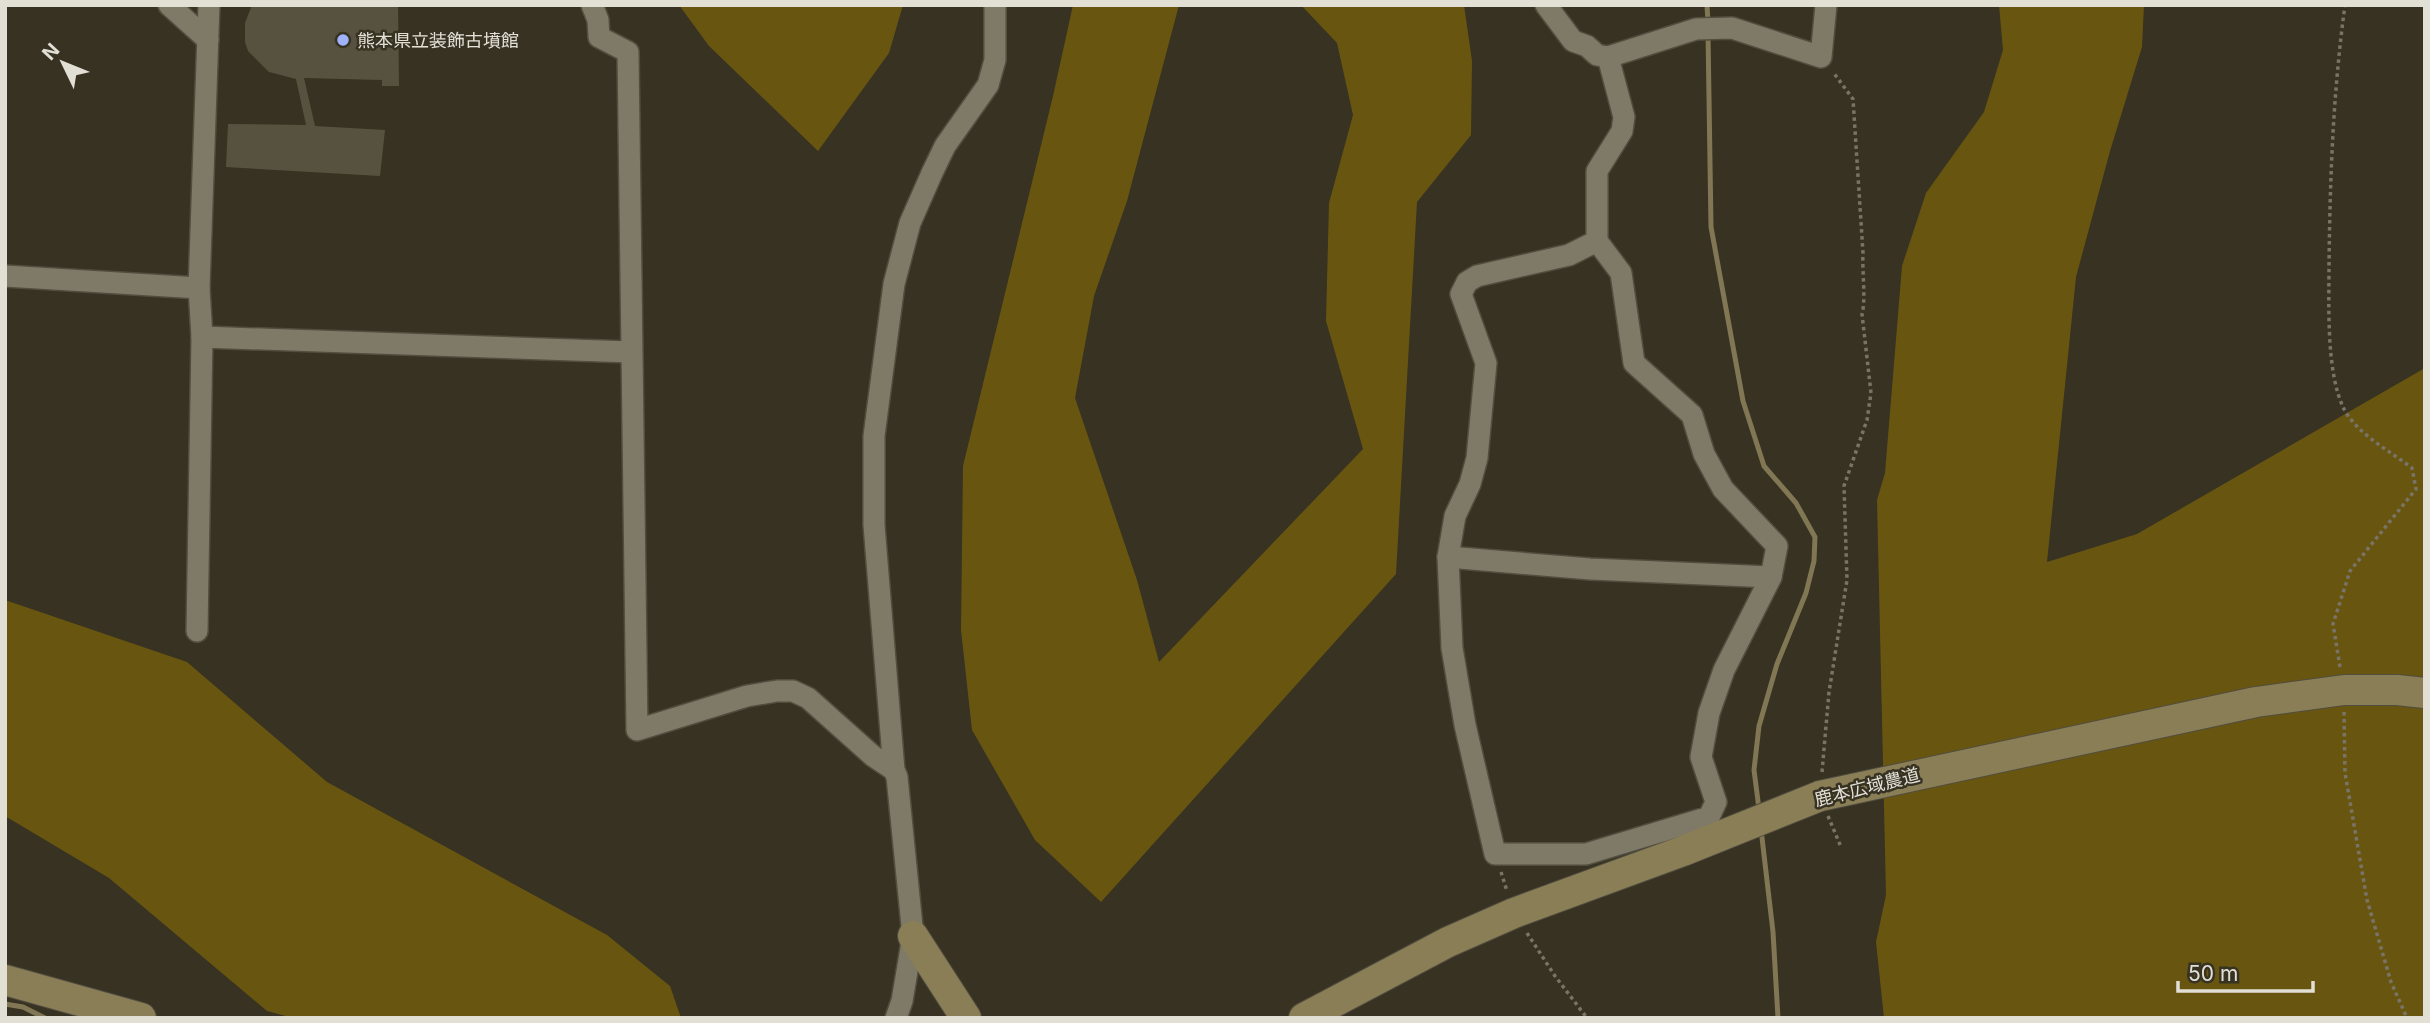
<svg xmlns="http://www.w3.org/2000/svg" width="2430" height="1023" viewBox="0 0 2430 1023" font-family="Inter,'Noto Sans JP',sans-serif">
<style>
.forest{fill:#685610}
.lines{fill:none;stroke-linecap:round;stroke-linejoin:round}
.stream{stroke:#817754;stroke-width:5}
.building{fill:#575240}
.street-casing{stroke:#514d3f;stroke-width:24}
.secondary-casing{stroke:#514d3f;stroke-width:32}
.path{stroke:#797467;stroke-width:3.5;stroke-dasharray:3.5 3.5;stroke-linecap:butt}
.street{stroke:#7f7967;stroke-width:21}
.secondary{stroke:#8a7e56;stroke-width:30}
.poi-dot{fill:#a1b2fd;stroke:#373222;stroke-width:2.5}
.labels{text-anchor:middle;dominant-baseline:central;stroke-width:5;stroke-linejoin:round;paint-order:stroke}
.poi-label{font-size:18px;fill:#e2dfd5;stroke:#373222;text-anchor:start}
.street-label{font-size:18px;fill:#e2dfd5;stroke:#373222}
</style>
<rect width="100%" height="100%" fill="#373222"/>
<g class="forest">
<path d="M679 5H903L889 53 818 151 709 46Z"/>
<path d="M1073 5H1179L1127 201 1094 296 1075 398 1137 580 1159 662 1363 449 1326 321 1329 203 1353 115 1337 43 1301 5H1464L1472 61 1471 135 1417 202 1396 574 1101 902 1035 840 972 730 961 630 963 466 1053 96Z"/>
<path d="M1999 5H2144L2142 47 2110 151 2076 277 2047 562 2137 534 2425 368V1018H1884L1876 942 1886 895 1877 500 1885 473 1902 266 1926 193 1984 112 2003 50Z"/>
<path d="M5 600 187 662 327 782 607 935 670 986 681 1018H293L267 1011 109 878 5 816Z"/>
</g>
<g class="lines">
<g class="stream">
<path d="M1707 5 1708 23"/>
<path d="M1708 33 1711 227 1743 401 1764 466 1796 503 1815 537 1814 561 1806 593 1777 664 1759 726 1754 770 1759 809"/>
<path d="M1761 829 1773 932 1778 1018"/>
<path d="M5 1004 23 1007 45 1018"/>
</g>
</g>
<path class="building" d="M252 5H398L399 86H382V80L304 78 315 126 385 130 380 176 226 167 228 124 306 125 296 79 269 72 248 51 245 42V23Z"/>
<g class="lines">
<g class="street-casing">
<g id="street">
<path d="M169 5 208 40"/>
<path d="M592 5 598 20 599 37 628 52 637 730 747 696 777 691H793L808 698 873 756 894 770"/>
<path d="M1546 5 1573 41 1587 46 1597 55 1608 57"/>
<path d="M1597 241 1569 255 1477 276 1467 282 1461 294 1486 363 1477 458 1470 484 1455 516 1448 557 1452 648 1465 725 1495 854H1586L1709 817 1716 802 1701 757 1709 713 1724 670 1771 577 1777 546 1723 489 1704 454 1692 415 1634 363 1621 273 1597 241V171L1622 131 1624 117 1608 57 1696 29 1732 28 1821 57 1826 5"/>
<path d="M5 276 199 288"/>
<path d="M202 337 631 352"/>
<path d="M1448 557 1590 569 1771 577"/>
<path d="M197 631 202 337 199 288 209 5"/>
<path d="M896 1018 902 1001 913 936 897 777 894 770 874 525V436L894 284 910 223 932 173 945 146 988 85 995 60V5"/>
</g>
</g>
<g class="secondary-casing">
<g id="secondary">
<path d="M913 936 966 1018"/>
<path d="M5 980 141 1018"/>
<path d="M1304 1018 1448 942 1514 913 1683 851 1820 796 2256 702 2344 690H2397L2425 693"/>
</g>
</g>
<g class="path">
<path d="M2340 667 2333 624 2350 571 2416 489 2412 468C2390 451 2357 434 2344 409 2326 373 2329 306 2329 266 2330 178 2333 93 2345 5"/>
<path d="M2344 712 2345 773 2367 900 2391 982 2407 1018"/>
<path d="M1822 772 1829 692 1847 580 1844 486 1867 420 1871 393 1862 314C1866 300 1862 271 1863 253L1853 99 1833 72"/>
<path d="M1828 816 1841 847"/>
<path d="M1501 872 1507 891"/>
<path d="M1527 933 1555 976 1587 1018"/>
</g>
<use href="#street" class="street"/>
<use href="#secondary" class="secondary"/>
</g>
<circle class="poi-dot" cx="343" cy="40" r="7"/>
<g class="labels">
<g class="poi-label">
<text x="357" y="40">熊本県立装飾古墳館</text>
</g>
<g class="street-label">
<text transform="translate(1867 787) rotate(-14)">鹿本広域農道</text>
</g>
</g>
<rect width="2430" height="1023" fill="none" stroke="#e2dfd5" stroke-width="14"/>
<g transform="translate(63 63) rotate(313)" stroke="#373222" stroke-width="5" paint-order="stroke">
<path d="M0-5L12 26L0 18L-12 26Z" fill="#e2dfd5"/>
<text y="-10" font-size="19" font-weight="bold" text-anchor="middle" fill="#e2dfd5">N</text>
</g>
<path d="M2178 981v10h135v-10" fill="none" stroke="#e2dfd5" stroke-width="3.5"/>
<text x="2188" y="981" font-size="21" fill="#e2dfd5" stroke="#373222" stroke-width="5" paint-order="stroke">50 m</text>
</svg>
